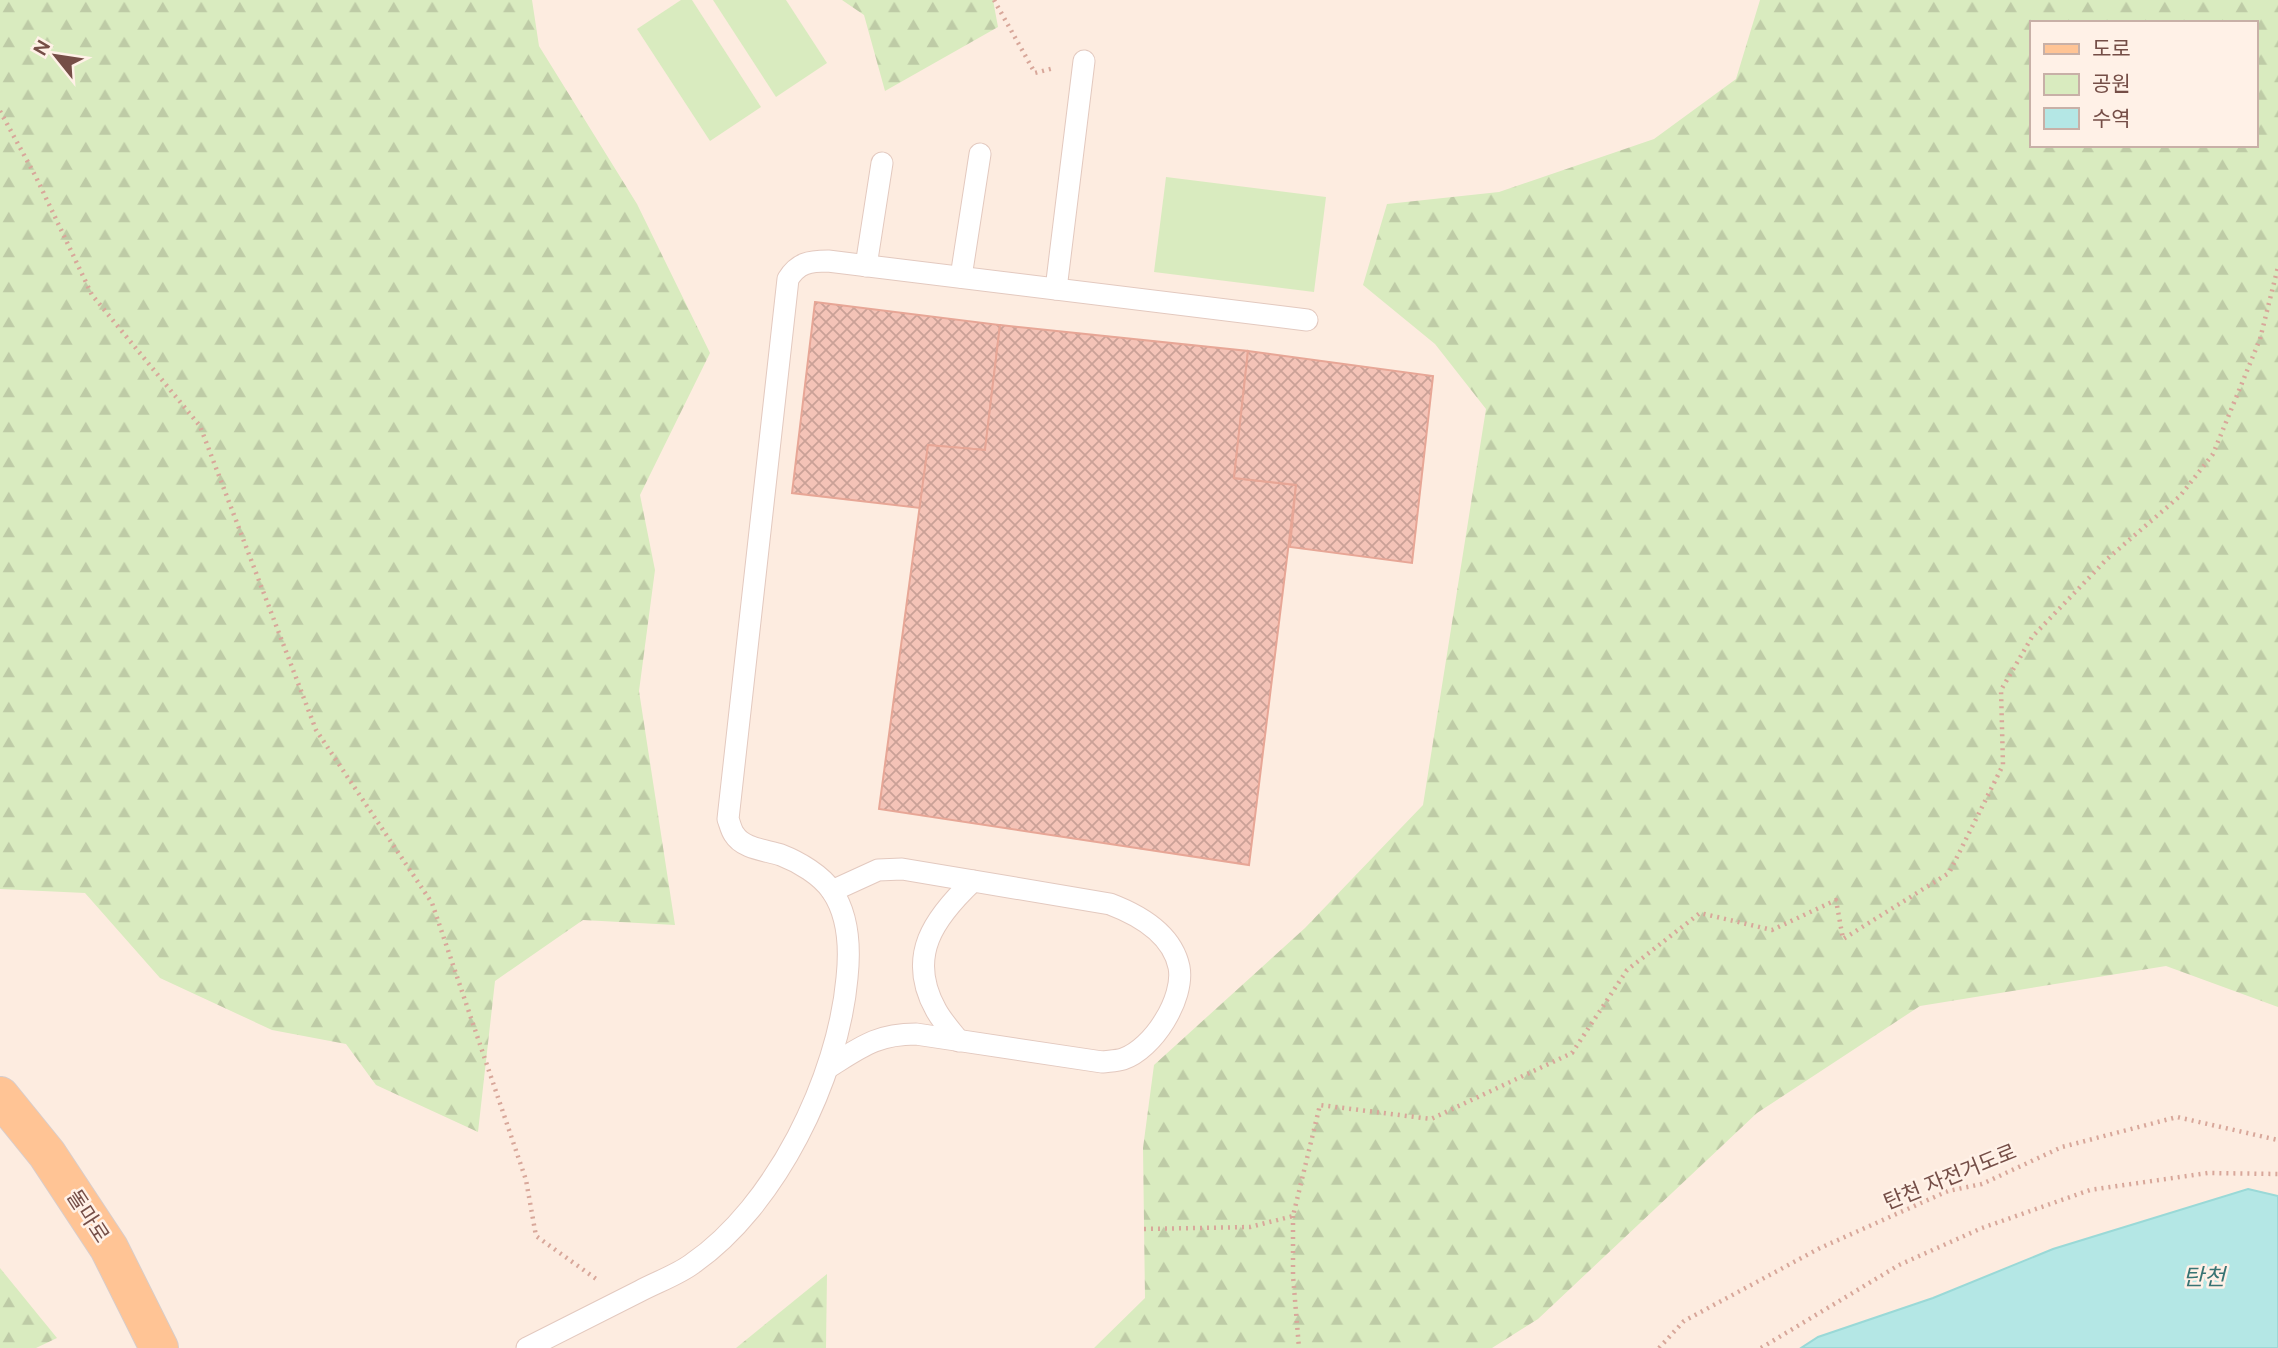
<svg xmlns="http://www.w3.org/2000/svg" width="2278" height="1348" viewBox="0 0 2278 1348" font-family="'DM Sans','Noto Sans KR',sans-serif">
<style>
.green{fill:#d9ebbf}
.forest{fill:url(#forest-firs);fill-rule:evenodd}
.water{fill:#b4e7e5;stroke:#9ad9d7;stroke-width:2}
.building{fill:url(#building-cross-hatch);stroke:#e7a696;stroke-width:2}
.lines{fill:none;stroke-linecap:round;stroke-linejoin:round}
.lane-casing{stroke:#e3c9bf;stroke-width:23}
.primary-casing{stroke:#d8cdcb;stroke-width:40}
.path{stroke:#d8a79a;stroke-width:4.5;stroke-dasharray:2 5;stroke-linecap:butt}
.lane{stroke:#fff;stroke-width:21}
.primary{stroke:#ffc495;stroke-width:38}
.labels{text-anchor:middle;dominant-baseline:central;stroke-width:5;stroke-linejoin:round;paint-order:stroke}
.street-label{font-size:21px;fill:#754e47;stroke:#fff1e7}
.water-label{font-size:23px;font-style:italic;fill:#387473;stroke:#fff1e7}
</style>
<defs>
<pattern id="forest-firs" width="22" height="20" patternUnits="userSpaceOnUse" patternTransform="scale(1.75)"><rect width="22" height="20" fill="#d9ebbf"/><path d="M5 1l3.5 6h-7zM16 11l3.5 6h-7z" fill="#becba6"/></pattern>
<pattern id="building-cross-hatch" width="8" height="8" patternUnits="userSpaceOnUse" patternTransform="scale(1.75)"><rect width="8" height="8" fill="#f4c3b7"/><path d="M0 0l8 8M0 8l8-8" fill="none" stroke="#caa197"/></pattern>
</defs>
<rect width="100%" height="100%" fill="#fdece0"/>
<g class="green">
<path d="M681 0H692L761 107 710 141 637 29Z"/>
<path d="M713 0H786L827 63 776 97Z"/>
<path d="M1166 177 1326 197 1314 292 1154 272Z"/>
</g>
<g class="forest">
<path d="M0 0H532L539 46 637 204 710 353 640 495 655 570 639 691 675 925 583 920 495 981 478 1132 376 1085 346 1044 272 1030 160 978 85 893 0 889Z"/>
<path d="M842 0H993L998 27 885 91 864 15Z"/>
<path d="M1760 0H2278V1007L2166 966 1920 1006 1757 1113 1538 1319 1492 1348H1094L1145 1298 1143 1148 1154 1065 1305 928 1423 805 1486 409 1435 344 1363 285 1387 204 1499 192 1654 139 1736 79ZM2031 23H2255V145H2031Z"/>
<path d="M0 1268 57 1338 36 1348H0Z"/>
<path d="M827 1274 826 1348H736Z"/>
</g>
<path class="water" d="M2248 1189 2278 1196V1348H1801L1818 1337 1933 1298 2053 1249Z"/>
<g class="building">
<path d="M815 302 1000 325 985 450 928 445 920 508 792 493Z"/>
<path d="M1000 325 1248 351 1234 478 1296 485 1249 865 879 809 928 445 985 450Z"/>
<path d="M1248 351 1433 376 1412 563 1290 547 1296 485 1234 478Z"/>
</g>
<g class="lines">
<g class="lane-casing">
<g id="lane">
<path d="M866 266 882 163"/>
<path d="M961 277 980 154"/>
<path d="M1056 289 1084 61"/>
<path d="M959 1041C951 1031 942 1021 936 1010 906 956 934 918 973 881"/>
<path d="M829 1067C861 1047 877 1034 916 1034L1102 1062C1109 1061 1117 1061 1123 1059 1153 1049 1185 998 1179 967 1172 934 1139 915 1110 904L902 869 878 870 832 891"/>
<path d="M527 1348C565 1329 603 1310 640 1291 657 1282 677 1275 692 1264 776 1206 838 1078 847 978 850 950 849 916 832 891 821 875 799 862 781 855 766 850 743 849 734 834 731 830 730 824 728 819L788 279C798 263 809 261 828 261L1307 320"/>
</g>
</g>
<g class="primary-casing">
<path id="primary" d="M0 1096 47 1154 109 1248 159 1348"/>
</g>
<g class="path">
<path d="M994 0 1035 73 1054 68"/>
<path d="M0 111 36 177 92 295 200 426 316 730 432 903 526 1180 536 1236 599 1281"/>
<path d="M1293 1216V1276L1299 1348"/>
<path d="M1144 1229 1250 1227 1293 1216 1320 1105 1431 1119 1572 1053 1627 970 1700 913 1772 930 1836 900 1843 939 1949 873 2003 765 2001 690 2032 637 2106 560 2180 496 2213 454 2260 339 2278 267"/>
<path d="M1659 1348 1684 1321 1820 1248 1948 1191 1982 1184 2062 1147 2177 1117 2278 1140"/>
<path d="M1761 1348 1899 1265 1982 1228 2090 1190 2208 1173 2278 1174"/>
</g>
<use href="#lane" class="lane"/>
<use href="#primary" class="primary"/>
</g>
<g class="labels">
<g class="street-label">
<text transform="translate(1950 1177) rotate(-22)">탄천 자전거도로</text>
<text transform="translate(88 1216) rotate(57)">돌마로</text>
</g>
<g class="water-label">
<text x="2204" y="1277">탄천</text>
</g>
</g>
<rect x="2030" y="21" width="228" height="126" fill="#fff1e7" stroke="#c8b0a7" stroke-width="2"/>
<rect x="2044" y="44" width="35" height="10" fill="#ffc495" stroke="#c8b0a7" stroke-width="2"/>
<text x="2092" y="56" font-size="21" fill="#754e47">도로</text>
<rect x="2044" y="74" width="35" height="21" fill="#d9ebbf" stroke="#c8b0a7" stroke-width="2"/>
<text x="2092" y="91" font-size="21" fill="#754e47">공원</text>
<rect x="2044" y="108" width="35" height="21" fill="#b4e7e5" stroke="#c8b0a7" stroke-width="2"/>
<text x="2092" y="126" font-size="21" fill="#754e47">수역</text>
<g transform="translate(56 56) rotate(300)" stroke="#fff1e7" stroke-width="5" paint-order="stroke">
<path d="M0-5L12 26L0 18L-12 26Z" fill="#754e47"/>
<text y="-10" font-size="19" font-weight="bold" text-anchor="middle" fill="#754e47">N</text>
</g>
</svg>
